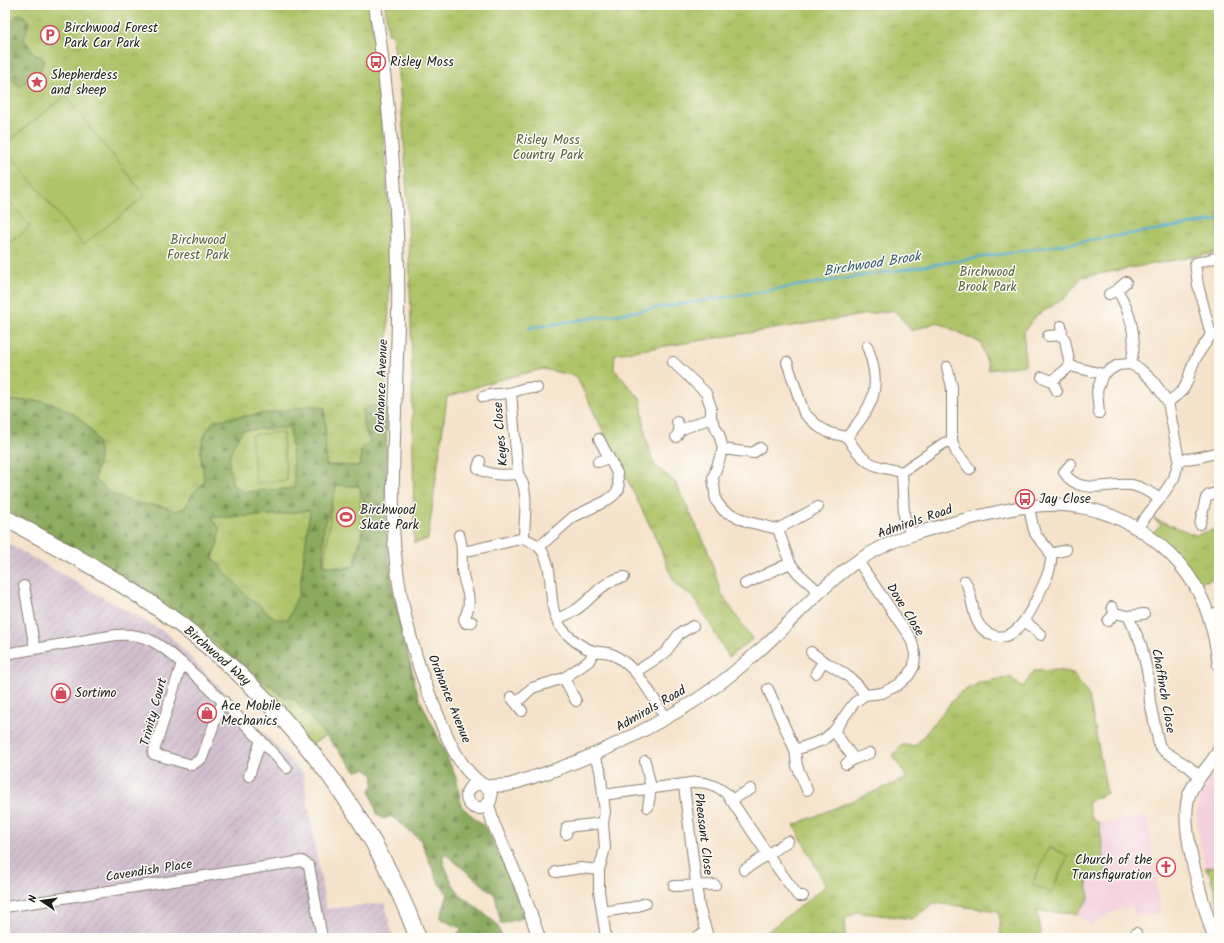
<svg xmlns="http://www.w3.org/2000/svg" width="1224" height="943" viewBox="0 0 1224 943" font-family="Kalam,sans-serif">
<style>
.built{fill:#f4cfdd}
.industrial{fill:url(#industrial-furrows)}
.grass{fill:url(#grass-tufts);stroke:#667042}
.forest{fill:url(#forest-firs);stroke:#54633c;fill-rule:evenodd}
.pitch{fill:#afc469;stroke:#667042}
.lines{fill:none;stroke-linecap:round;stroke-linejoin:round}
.stream{stroke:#54afd2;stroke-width:2.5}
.minor-casing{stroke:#898074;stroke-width:12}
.tertiary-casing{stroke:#898074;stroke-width:14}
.primary-casing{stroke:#898074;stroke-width:18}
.minor{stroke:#fff;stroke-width:10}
.tertiary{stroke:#fff;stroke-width:12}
.primary{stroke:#fff;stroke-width:16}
.labels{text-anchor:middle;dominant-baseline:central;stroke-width:3;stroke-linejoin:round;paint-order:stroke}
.poi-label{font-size:13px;fill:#1c1c1c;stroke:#fdfcf7;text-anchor:start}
.park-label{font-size:13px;fill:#575f3b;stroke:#fdfcf7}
.street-label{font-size:13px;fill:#1c1c1c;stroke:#fdfcf7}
.water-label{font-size:14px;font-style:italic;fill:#355e6e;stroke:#fdfcf7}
</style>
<defs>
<pattern id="industrial-furrows" width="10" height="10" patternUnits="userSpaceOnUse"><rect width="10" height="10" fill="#d0bdcd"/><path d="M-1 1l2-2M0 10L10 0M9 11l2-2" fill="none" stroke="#b2a2af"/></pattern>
<pattern id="grass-tufts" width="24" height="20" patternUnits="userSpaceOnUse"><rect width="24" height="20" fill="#afc469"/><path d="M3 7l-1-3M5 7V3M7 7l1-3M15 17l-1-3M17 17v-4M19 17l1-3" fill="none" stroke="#96a85a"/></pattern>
<pattern id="forest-firs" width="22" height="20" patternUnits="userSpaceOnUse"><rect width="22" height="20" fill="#8baa5d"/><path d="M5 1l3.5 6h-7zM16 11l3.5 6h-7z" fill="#718a4c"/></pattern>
</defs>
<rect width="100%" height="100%" fill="#fdfcf7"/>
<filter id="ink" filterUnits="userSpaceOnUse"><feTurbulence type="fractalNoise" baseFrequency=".025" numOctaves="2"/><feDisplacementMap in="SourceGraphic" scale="8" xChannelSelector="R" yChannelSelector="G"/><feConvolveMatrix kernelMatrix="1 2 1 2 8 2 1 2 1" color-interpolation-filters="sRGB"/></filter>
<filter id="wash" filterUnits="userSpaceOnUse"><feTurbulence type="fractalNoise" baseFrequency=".012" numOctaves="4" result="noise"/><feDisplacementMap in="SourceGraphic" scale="16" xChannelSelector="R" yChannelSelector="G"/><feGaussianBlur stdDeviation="0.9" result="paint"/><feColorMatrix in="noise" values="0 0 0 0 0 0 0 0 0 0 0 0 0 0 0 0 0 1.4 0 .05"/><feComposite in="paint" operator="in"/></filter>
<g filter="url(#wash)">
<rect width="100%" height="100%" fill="#f6e3cb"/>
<g class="built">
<path d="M1213 774H1219V866L1205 868 1196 814 1202 789Z"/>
<path d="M1147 817 1161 912 1135 917 1132 907 1116 910 1090 925 1077 914 1089 899 1087 879 1107 876 1099 823Z"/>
</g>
<path class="industrial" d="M5 542 168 634 303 774 326 909 385 903 393 938H5Z"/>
<g class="grass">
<path d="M14 5H370L377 57 391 240 383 480 387 567 414 678 311 745 207 640 5 514V11Z"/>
<path d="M385 5H1219V252L1082 277 1065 298 1037 315 1024 331 1025 365 989 370 981 343 937 322 912 331 894 310 615 354 614 369 641 400 646 439 654 465 675 482 707 548 721 593 752 639 729 657 695 599 675 584 654 534 576 376 543 369 494 381 447 397 428 539 414 543C413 444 412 344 409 245 406 174 404 104 392 34H388Z"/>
<path d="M1154 519 1196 535 1219 528V576L1197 584 1151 534 1161 525Z"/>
<path d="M1056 670 1073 673 1089 696 1107 793 1088 802 1091 818 1099 823 1107 876 1087 879 1089 899 1077 914 1037 911 1041 930 1040 938H1001L999 911 934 903 912 919 856 912 845 919V938H759L826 886 794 825 907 778 893 755 902 745 915 746 959 693 981 682 1010 677 1023 687 1034 671Z"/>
<path d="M1219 866V909L1210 874 1205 868Z"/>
</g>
<g class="forest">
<path d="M19 14 24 16 29 22 24 39 33 53 45 60 39 73 31 77 21 87 5 74V21L11 22Z"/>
<path d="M5 401C20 401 37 399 51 403 70 409 98 428 99 450 100 460 96 471 95 480 105 489 116 497 130 501 146 507 158 502 175 511L185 508 193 493 204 482C204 474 202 468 201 460 199 445 205 430 215 420L275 412 311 405 325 408 326 465 360 466 361 451 370 441 364 429 362 410 371 406H387L386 477 387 545 395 604 411 671 419 698 435 730 457 780 461 806 486 828 503 861 525 917 501 924 495 895 444 853 443 861 452 883 460 894 497 924 502 938H454L462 929 440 918 448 894 439 884 420 839 391 816 383 819 377 814 370 790 373 786 374 776 366 769 356 771 294 699 282 696 156 595 5 508ZM290 428 295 488 244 492 233 485C227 458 227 453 243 430ZM336 485 360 487 368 514 354 567 344 569 323 566 324 529 331 504 341 501ZM310 510 299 593 288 619H276L246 595 213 558 217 546 220 529 211 518 276 515Z"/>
</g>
<g class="pitch">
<path d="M65 96 145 196 83 245 5 148V144Z"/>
<path d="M5 195 30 227 5 246Z"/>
<path d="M282 432 287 480 256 483 251 435Z"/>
<path d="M337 485 360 487 362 532 354 565 345 568 324 565 332 502Z"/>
<path d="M1049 847 1068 856 1051 893 1032 884Z"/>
</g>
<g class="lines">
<path class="stream" d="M529 328 1219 220"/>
</g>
</g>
<g filter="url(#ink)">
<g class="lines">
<g class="minor-casing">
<g id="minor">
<path d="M1117 290C1130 310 1139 341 1130 364L1140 369 1153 381 1168 402 1179 460 1174 478 1160 499 1137 528"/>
<path d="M1109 294 1117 290 1126 282"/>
<path d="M1062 335 1065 340 1070 366 1103 374 1118 365 1130 364"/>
<path d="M1211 335 1198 285 1195 263 1219 257"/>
<path d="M1048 336 1062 335 1061 326"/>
<path d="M673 362 706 393 711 407V418L719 434 723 449 713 478 716 501 724 511 748 522 778 529 790 563 798 573 819 592"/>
<path d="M787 362 804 413 819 427 830 433 847 437C863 464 872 466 902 472L904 515 911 536"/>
<path d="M947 367 952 387V441L956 452 970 469"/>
<path d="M1042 377 1052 381 1057 391"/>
<path d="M1052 381 1070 366"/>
<path d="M511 393 518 474C530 490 524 518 524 538 528 541 536 543 539 547 557 567 545 602 560 626 567 636 582 648 594 651 601 653 607 651 614 655 639 669 651 695 666 718"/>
<path d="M483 397C493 393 502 395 512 392 524 389 522 387 537 388"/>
<path d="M1168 402C1190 386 1184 388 1193 364 1197 354 1205 344 1211 335L1219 334"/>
<path d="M1099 413 1097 391 1103 374"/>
<path d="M680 430 711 418"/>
<path d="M676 437 680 430 677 422"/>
<path d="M847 437C874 405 883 387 867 346"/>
<path d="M723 449 753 453 760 448"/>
<path d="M1179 460 1200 457 1219 452"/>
<path d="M480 461 478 468C489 476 505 475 518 474"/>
<path d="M598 462 608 458"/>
<path d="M1071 464 1064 472C1079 497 1109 482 1132 485 1142 487 1151 493 1160 499"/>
<path d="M902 472 944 443 952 441"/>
<path d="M1200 524 1206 498 1209 495 1219 492"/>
<path d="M778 529 818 507"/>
<path d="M459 535C464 547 461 557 462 569 464 588 475 599 464 619L466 623 472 622"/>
<path d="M539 547 573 517 606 501 614 495 619 489 617 473 599 439"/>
<path d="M463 552 524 538"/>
<path d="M1050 554 1066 550"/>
<path d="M965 581C975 596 969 622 988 633 1014 649 1031 611 1039 594 1044 583 1051 571 1051 559 1051 547 1040 543 1035 533 1032 525 1031 516 1029 507"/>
<path d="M745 584 790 563"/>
<path d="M24 586 35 649"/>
<path d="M1115 613 1128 616 1144 614"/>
<path d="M1209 615 1219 612"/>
<path d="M1128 616 1141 644 1148 675 1150 702 1159 745 1164 751 1188 766 1200 777"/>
<path d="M557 619C564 616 571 613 577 609 594 597 602 581 624 577"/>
<path d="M1025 621 1041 635"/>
<path d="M1108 621 1115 613 1112 607"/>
<path d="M811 652C830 668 851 672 865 695"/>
<path d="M5 654 116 635C127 634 138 635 148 639 165 647 181 662 195 675 227 704 257 736 287 768"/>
<path d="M182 663 153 754 192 765 202 758 219 710 224 701"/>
<path d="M637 671 665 653 679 634 693 626"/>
<path d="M816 673 823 662"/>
<path d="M564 678 576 701"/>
<path d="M768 689 795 750 797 766 807 790"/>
<path d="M511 697 522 711"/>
<path d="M516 703 532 688 564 678 589 661 594 651"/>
<path d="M834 731 854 759"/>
<path d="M795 750 823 740 834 731 854 703 865 695 882 693 898 685 909 675 914 666 915 654 911 639 858 561"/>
<path d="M593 755 600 769 605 812 603 823 605 848 599 870V891L606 938"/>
<path d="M645 761 651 788 648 807"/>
<path d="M846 764 854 759 870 753"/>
<path d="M249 776 261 740"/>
<path d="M684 786 699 907 707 933 698 936"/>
<path d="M603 795 698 782C710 783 718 786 727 794L768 855 798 896H803"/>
<path d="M731 800 751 789"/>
<path d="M566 834 567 827 603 823"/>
<path d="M744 870 788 841"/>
<path d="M556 872 581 868 599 870"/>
<path d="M674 886 715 885"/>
<path d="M5 907 302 861 309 866 322 938"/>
<path d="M602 912 635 907 646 903"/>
<path d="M1136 938V933"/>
</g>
</g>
<g class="tertiary-casing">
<g id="tertiary">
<path d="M375 5C388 94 397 184 398 274 400 357 391 440 393 524 395 587 411 653 436 711 448 739 458 767 483 785"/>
<circle cx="479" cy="796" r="12"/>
<path d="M486 787C494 785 501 786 508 785 520 782 532 777 543 774 595 757 643 732 690 704 722 684 751 659 778 633 804 608 828 581 859 560 891 539 928 529 964 520 996 512 1030 503 1063 505 1127 509 1189 554 1209 617 1214 632 1217 649 1219 665"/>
<path d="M488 804 493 823 522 889 539 938"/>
<path d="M1214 938C1204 905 1178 828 1189 795 1195 778 1211 766 1219 750"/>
</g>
</g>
<g class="primary-casing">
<path id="primary" d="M5 518C55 545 105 572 152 604 270 685 368 803 418 938"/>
</g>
<use href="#minor" class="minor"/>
<use href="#tertiary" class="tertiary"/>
<use href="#primary" class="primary"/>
</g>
</g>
<defs>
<g id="parking-ring" transform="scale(1)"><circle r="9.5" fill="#fdfcf7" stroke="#d1495b" stroke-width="1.5"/><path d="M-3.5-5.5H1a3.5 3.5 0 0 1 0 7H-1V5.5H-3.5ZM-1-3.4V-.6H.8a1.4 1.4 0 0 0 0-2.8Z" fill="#d1495b"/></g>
<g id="bus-ring" transform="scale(1)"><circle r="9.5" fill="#fdfcf7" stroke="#d1495b" stroke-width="1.5"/><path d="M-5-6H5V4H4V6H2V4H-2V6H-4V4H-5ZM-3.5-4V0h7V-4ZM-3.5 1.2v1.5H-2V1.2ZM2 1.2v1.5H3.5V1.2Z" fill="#d1495b"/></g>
<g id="sight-ring" transform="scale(1)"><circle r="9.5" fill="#fdfcf7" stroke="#d1495b" stroke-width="1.5"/><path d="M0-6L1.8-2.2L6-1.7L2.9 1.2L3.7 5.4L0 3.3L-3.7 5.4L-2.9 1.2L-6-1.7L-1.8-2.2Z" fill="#d1495b"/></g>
<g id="stadium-ring" transform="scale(1)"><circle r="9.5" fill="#fdfcf7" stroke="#d1495b" stroke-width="1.5"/><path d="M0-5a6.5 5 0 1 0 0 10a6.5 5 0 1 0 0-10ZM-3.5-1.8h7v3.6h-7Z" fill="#d1495b"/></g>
<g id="shop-ring" transform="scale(1)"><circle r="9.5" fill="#fdfcf7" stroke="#d1495b" stroke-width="1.5"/><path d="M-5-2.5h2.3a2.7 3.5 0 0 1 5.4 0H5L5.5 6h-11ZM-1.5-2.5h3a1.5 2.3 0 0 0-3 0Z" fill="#d1495b"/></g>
<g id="church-ring" transform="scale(1)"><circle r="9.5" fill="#fdfcf7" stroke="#d1495b" stroke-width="1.5"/><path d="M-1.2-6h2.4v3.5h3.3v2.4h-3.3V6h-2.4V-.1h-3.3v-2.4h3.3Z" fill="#d1495b"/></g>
</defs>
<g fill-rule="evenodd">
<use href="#parking-ring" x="50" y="35"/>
<use href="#bus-ring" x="376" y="62"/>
<use href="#sight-ring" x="37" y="82"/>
<use href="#bus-ring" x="1025" y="499"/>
<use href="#stadium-ring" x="346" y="517"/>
<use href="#shop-ring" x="61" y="693"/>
<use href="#shop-ring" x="207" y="713"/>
<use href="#church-ring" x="1166" y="867"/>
</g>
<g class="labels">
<g class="poi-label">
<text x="64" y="28">Birchwood Forest<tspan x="64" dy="15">Park Car Park</tspan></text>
<text x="390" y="62">Risley Moss</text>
<text x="51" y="75">Shepherdess<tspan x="51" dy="15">and sheep</tspan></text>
<text x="1039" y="499">Jay Close</text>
<text x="360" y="510">Birchwood<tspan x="360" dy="15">Skate Park</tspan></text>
<text x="75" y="693">Sortimo</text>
<text x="221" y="706">Ace Mobile<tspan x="221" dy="15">Mechanics</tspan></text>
<text x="1152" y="860" text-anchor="end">Church of the<tspan x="1152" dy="15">Transfiguration</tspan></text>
</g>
<g class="park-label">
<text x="548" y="140">Risley Moss<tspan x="548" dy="15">Country Park</tspan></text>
<text x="198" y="240">Birchwood<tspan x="198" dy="15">Forest Park</tspan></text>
<text x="987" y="272">Birchwood<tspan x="987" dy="15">Brook Park</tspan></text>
</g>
<g class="street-label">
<text transform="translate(382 386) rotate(-88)">Ordnance Avenue</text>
<text transform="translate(501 434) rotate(-95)">Keyes Close</text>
<text transform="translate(915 522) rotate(-19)">Admirals Road</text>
<text transform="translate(905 610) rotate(58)">Dove Close</text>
<text transform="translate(217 656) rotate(41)">Birchwood Way</text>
<text transform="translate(1163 691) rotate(80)">Chaffinch Close</text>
<text transform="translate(449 699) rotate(68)">Ordnance Avenue</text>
<text transform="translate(651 709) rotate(-30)">Admirals Road</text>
<text transform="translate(154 712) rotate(-75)">Trinity Court</text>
<text transform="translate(703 834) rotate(83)">Pheasant Close</text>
<text transform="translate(149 871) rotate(-9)">Cavendish Place</text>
</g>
<g class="water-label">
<text transform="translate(872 264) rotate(-9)">Birchwood Brook</text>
</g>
</g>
<rect width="1224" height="943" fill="none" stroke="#fdfcf7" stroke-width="20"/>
<g transform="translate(42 901) rotate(283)" stroke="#fdfcf7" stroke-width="3" paint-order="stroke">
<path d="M0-3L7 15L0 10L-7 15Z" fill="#1c1c1c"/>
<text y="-6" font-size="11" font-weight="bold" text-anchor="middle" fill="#1c1c1c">N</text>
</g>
</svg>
